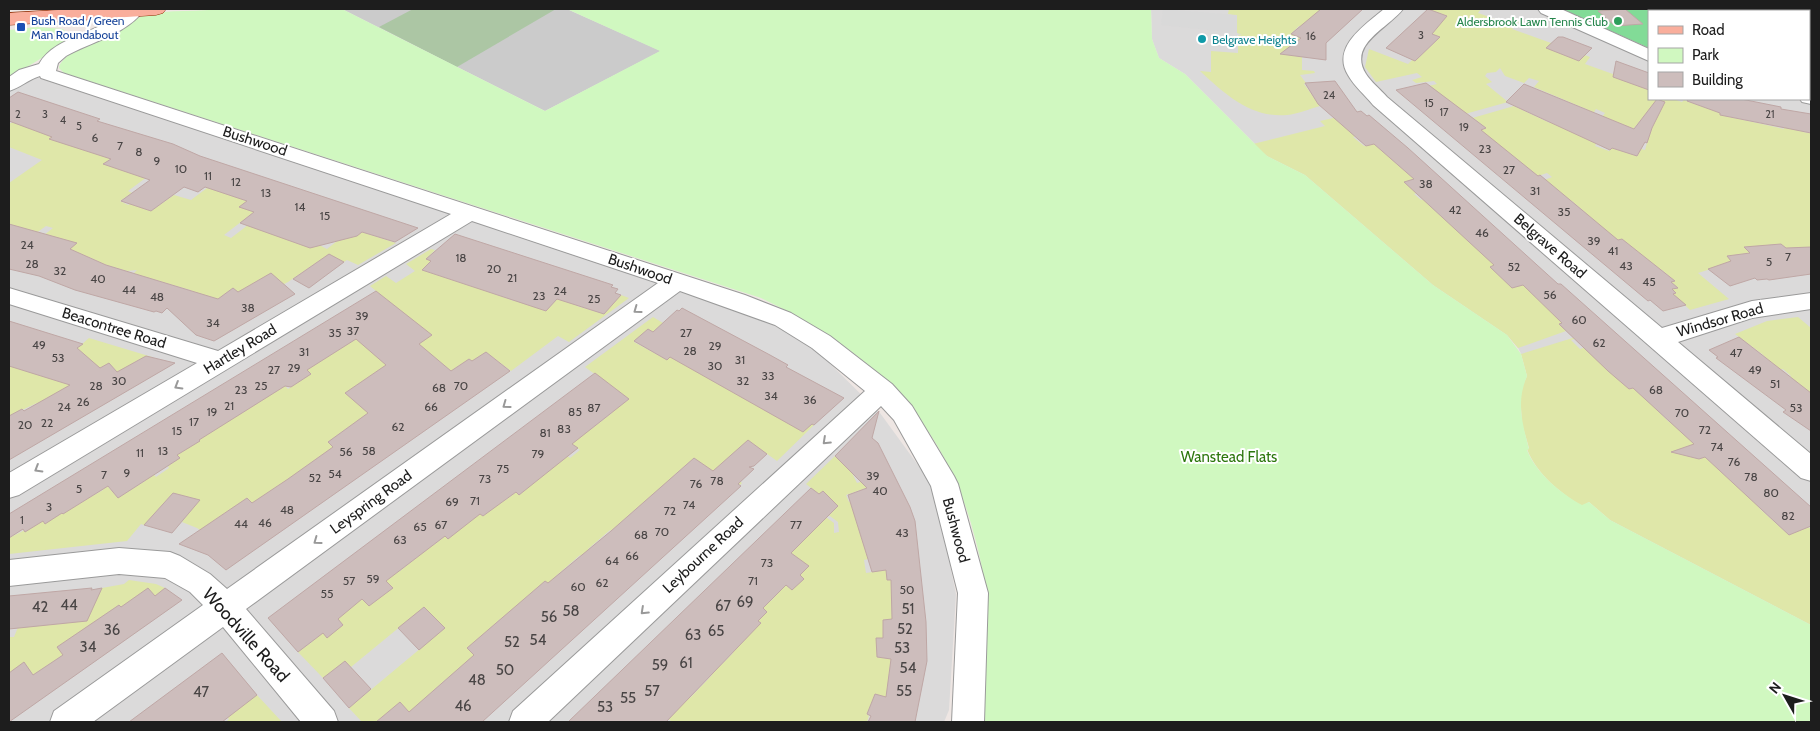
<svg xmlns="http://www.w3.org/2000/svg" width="1820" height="731" viewBox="0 0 1820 731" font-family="Cabin,sans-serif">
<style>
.residential{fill:#dbdada}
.religious{fill:#cbcbcb}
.grass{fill:#dfe7a9}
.cemetery{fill:#acc6a4}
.park{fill:#d0f8c0}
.pitch{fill:#82db97}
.parking{fill:#d9d9d9}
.building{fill:#cdbdbc;stroke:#bfa7a5}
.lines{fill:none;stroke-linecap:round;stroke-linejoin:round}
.minor-casing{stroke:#9a9a9a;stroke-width:2}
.primary-casing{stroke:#912e04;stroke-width:1}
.minor{fill:#fff;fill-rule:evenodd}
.primary{fill:#f9ae9c;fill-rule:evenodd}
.oneway{stroke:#999}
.leisure-dot{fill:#2e9e5b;stroke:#fff;stroke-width:2}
.transit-dot{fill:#1a4fb4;stroke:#fff;stroke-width:2}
.culture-dot{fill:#0f9aa8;stroke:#fff;stroke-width:2}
.labels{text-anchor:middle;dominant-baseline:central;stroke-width:4;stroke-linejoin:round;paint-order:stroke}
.far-number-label{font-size:11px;fill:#494545}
.far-transit-label{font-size:12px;fill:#164399;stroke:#fff;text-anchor:start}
.far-leisure-label{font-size:12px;fill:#27864d;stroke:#fff;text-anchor:end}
.far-culture-label{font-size:12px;fill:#0d838f;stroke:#fff;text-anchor:start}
.number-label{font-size:12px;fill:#494545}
.street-label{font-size:15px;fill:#1d1d1d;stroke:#fff}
.park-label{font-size:15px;fill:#2d770e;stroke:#fff}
.near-number-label{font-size:15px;fill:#494545}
.near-street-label{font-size:18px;fill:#1d1d1d;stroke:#fff}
</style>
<rect width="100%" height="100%" fill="#eee6e3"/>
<g class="residential">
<path d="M1151 9H1538L1649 60V99H1789L1811 102V625L1610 520 1518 348 1507 335 1433 285 1305 175 1267 156 1185 74 1159 58 1152 39Z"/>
<path d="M33 74 39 78 735 306 809 343 880 413 934 487 956 594 949 710 944 722H9V92Z"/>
</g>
<path class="religious" d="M342 9H567L661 51 545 111Z"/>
<g class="grass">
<path d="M1229 9H1321L1304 27 1299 26 1291 34 1318 46 1291 43V55L1302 57V70L1314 71 1315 73 1300 75 1306 83 1304 84 1320 106C1309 109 1298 114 1287 115 1250 118 1225 94 1200 71L1211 72V51L1238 53V35H1242L1237 33V16L1228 14Z"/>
<path d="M1427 9H1481L1478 13 1512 25 1517 20 1520 21 1512 29 1590 57 1585 64 1649 87V99H1673L1682 102 1684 100 1706 108 1720 110 1721 115 1784 129 1783 120 1801 126 1803 132 1811 133V247L1794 248 1806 264 1790 248H1786L1781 244 1768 245 1761 252 1755 246 1745 247 1750 253 1727 256 1733 262 1698 273 1729 299 1690 310 1673 294 1676 293 1671 289 1677 287 1671 282 1675 281 1662 270 1649 274 1637 251 1622 239 1616 241 1589 216 1559 224 1586 213 1572 201 1568 202 1542 181 1552 177 1547 173 1538 176 1480 130 1486 128 1475 119 1462 121 1514 106 1550 123 1553 122 1597 142 1595 146 1609 151 1612 148 1637 156 1641 149 1645 150 1652 126 1640 121 1628 135 1602 117 1605 113 1596 109 1590 118 1586 109 1534 87 1539 81 1529 78 1524 83 1505 76 1500 68 1496 72 1487 73 1485 76 1492 82 1486 84 1508 102 1465 114 1428 86 1437 84 1434 81 1416 83 1412 80 1422 77 1417 73 1376 82 1365 67 1369 49 1408 64 1415 57 1419 58 1425 51 1395 40 1397 38 1427 50 1440 37 1416 28 1447 16Z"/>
<path d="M1342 116 1362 134 1353 137 1364 146 1374 144 1414 179 1405 182 1417 193 1414 194 1421 200 1432 197V208L1445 220H1447L1490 261 1500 259 1503 262 1490 267 1512 288 1527 284 1531 293 1565 322 1559 324 1566 331 1518 348 1507 335 1433 285 1305 175 1267 156 1253 144 1325 126 1320 121Z"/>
<path d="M21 118 110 159 104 164 147 177 128 191 132 193 120 201 128 205 141 196 144 209 151 211 174 195 191 200 211 185 232 196 247 201 240 207 254 212 224 235 231 238 248 225 315 243 327 249 346 234 351 238 362 232 396 243 358 265 347 260 344 262 332 256 327 259 323 258 288 282 249 302 233 288 223 295 217 307 190 290 138 275 128 279 137 270 127 271 103 264 90 273 99 262 89 257 77 266 59 257 76 243 39 239 53 228 46 226 14 249 15 226 9 230V183L42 160 9 147V124Z"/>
<path d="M431 249 435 250 426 259 431 261 422 270 477 288 495 271 489 292 514 301 540 275 523 303 546 311 562 294 578 304 577 306 604 314 621 295 629 298 569 342 558 336 511 371 486 352 472 361 469 359 455 368 462 380 439 361 354 434 347 428 328 442 346 459 322 455 299 471 300 491 289 479 266 494 264 516 247 498 224 514 222 545 197 528 182 522 199 500 173 493 144 525 141 524 127 541 9 554V538L43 521 45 523 103 490 102 480 118 498 145 481 130 463 139 458 156 477 169 468 168 466 180 458 165 442 174 436 187 449 200 441 197 438 244 412 273 374 288 389 311 374 296 360 400 311 370 286 386 276 396 283 415 271 406 264Z"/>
<path d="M653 317 663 323 653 332 648 329 634 342 667 360 688 341 814 425 777 461 749 441 720 466 742 483 740 485 720 471 716 474 694 458 674 475 696 491 638 507 619 524 631 548 610 530 588 549 610 567 602 574 580 555 556 576 578 596 570 603 545 581 521 602 507 626 500 619 469 649 474 655 464 697 446 679 419 704 435 722H418L400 702 386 714 394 722H362L349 708 445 628 424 607 351 667 345 661 323 678 298 652 312 642 298 626 343 625 338 619 350 586 369 606 393 588 373 568 386 558 400 571 421 554V532L434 545 445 536 448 539 480 513 483 516 494 508 487 484 506 500 516 492 519 495 529 487 546 439 570 458 580 450 571 443 574 417 590 430 612 413 596 400 619 407 629 399 585 367Z"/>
<path d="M1798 317 1811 328V394L1790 377 1791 376 1783 369 1778 371 1762 354 1735 334 1767 321Z"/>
<path d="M1605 328 1606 329 1571 340 1580 349 1595 344 1621 382 1629 389 1633 388 1650 403 1680 394 1655 408 1669 422 1676 419 1701 442 1687 453C1693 459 1697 460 1705 457L1742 491 1745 490 1760 509 1789 535 1808 527 1811 529V625L1610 520 1589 502 1582 506C1560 493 1536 473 1527 449L1529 448 1522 424 1520 392 1527 376 1521 354Z"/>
<path d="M89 338 152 357 147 360 144 357 133 363 120 375 109 363 96 370 49 417 37 403 9 416V360L49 373Z"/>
<path d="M835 456 851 471 857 483 867 480 869 487 846 495 849 502 872 494 904 498 910 507 858 526 862 540 866 539 885 555 864 560 866 573 886 570 887 580H891L892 619 883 620V638H877V657L891 659 886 697 875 694 867 714 869 716 867 722H672L664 715 662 673 690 698 712 675 684 650 692 643 720 666 733 653 730 650 761 623 758 621 767 612 743 592 771 601 780 591 760 575 766 570 792 590 803 579 800 575 789 552 824 519 800 498 834 523V533L839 532 838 522 823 511 834 502 823 492 819 494 806 484Z"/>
<path d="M129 580 156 584 165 588 155 596 148 589 121 607 119 605 104 615 63 655 33 675 25 663 9 673V637H14L19 625 63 624 70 609 102 588 124 584Z"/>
<path d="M257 695 282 722H226L229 719 210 696Z"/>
</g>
<path class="cemetery" d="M413 9H556L457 67 379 27Z"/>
<g class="park">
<path d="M223 9H342L545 111 660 51 567 9H1151L1152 39 1159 58 1185 74 1267 156 1305 175 1433 285 1507 335 1521 354 1527 376C1516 402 1522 422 1529 449L1527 450C1536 473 1560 493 1582 505L1589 502 1610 520 1811 625V722H980C983 685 988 646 987 609 986 585 981 560 975 538 945 419 869 349 761 298L64 73 59 68C61 51 129 20 146 15 169 9 199 12 223 9Z"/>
<path d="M37 27 63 29 66 32V40L45 56 9 78V30Z"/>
</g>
<path class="pitch" d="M1562 9H1694L1703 11H1649V48Z"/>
<path class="parking" d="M1163 9 1237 15V33L1161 25Z"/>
<g class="building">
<path d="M1321 9H1363L1326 43V60L1280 54 1301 38 1291 34Z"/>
<path d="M1428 9 1447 16 1432 34 1440 37 1415 61 1386 48Z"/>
<path d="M1625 9 1643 24 1615 26 1598 11Z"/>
<path d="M1558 37H1563L1592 48 1579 61 1546 48Z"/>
<path d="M1616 61 1649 73V90L1613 77Z"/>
<path d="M1335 81 1357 112 1361 111 1367 116 1369 115 1408 148 1558 284H1561L1811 507V526L1789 535 1705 457 1699 459 1671 452 1694 444 1633 388 1629 389 1608 371 1559 324 1562 323 1523 285 1512 288 1490 267 1494 265 1404 182 1414 179 1374 144 1366 146 1318 104 1305 83Z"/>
<path d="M1426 83 1486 128 1481 130 1538 176 1540 175 1618 240 1622 239 1675 281 1671 282 1678 288 1672 289 1676 293 1673 294 1686 305 1663 311 1650 300 1648 301 1396 90Z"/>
<path d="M1524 84 1634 129 1657 99 1665 102 1652 128 1647 143 1645 142 1637 156 1612 148 1610 150 1506 102Z"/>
<path d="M18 92 100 119 97 121 173 144 200 156 418 228 395 242 362 232 357 236 310 248 240 223 254 212 239 207 247 201 205 187 198 192 184 187 151 211 121 201 150 180 103 164 111 159 49 139 52 137 9 121V98Z"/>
<path d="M1688 99H1741L1781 107V109L1811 114V133L1720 115V113L1687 101Z"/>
<path d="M9 224 77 243 70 249 106 265 218 299 233 288 238 292 271 273 295 294 214 341 196 335 167 308 162 313 156 311 154 312 75 290 39 276 9 269Z"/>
<path d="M455 234 613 285 611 287 618 289 615 293 621 295 604 314 557 299 546 311 422 270 431 261 426 259Z"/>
<path d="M1781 244 1786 248 1811 247V274L1769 280 1767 279 1757 280 1755 278 1730 286 1708 269 1731 261 1727 256 1750 253 1744 247Z"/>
<path d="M329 254 344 262 309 288 293 279Z"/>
<path d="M376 291 432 335 419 344 451 371 469 359 472 361 486 352 510 371 226 570 208 555 179 544 247 498 252 503 288 479 333 447 328 442 368 413 345 393 386 365 356 339 307 370 311 374 291 387 285 386 199 440 200 441 177 455 180 458 118 498 108 486 63 514 62 513 45 524 43 521 25 532 23 529 9 538V514Z"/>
<path d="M682 308 770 355 788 365 786 367 844 398 814 425 812 424 803 432 670 357 667 360 634 341 648 329 653 332 677 310 679 311Z"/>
<path d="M9 321 83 344 77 348 100 368 109 363 117 372 146 356 175 363 9 460V416L22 409 24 411 70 385 9 366Z"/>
<path d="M1739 337 1811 393V431L1783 412 1786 410 1716 358 1718 357 1709 350Z"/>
<path d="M595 373 629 399 572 444 578 448 519 495 516 492 483 516 480 514 448 539 445 536 386 581 393 588 369 606 362 599 338 619 343 625 327 638 323 633 298 652 268 618Z"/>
<path d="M879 411 872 438 878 443 910 507 915 521 921 576 926 622 927 661 915 722H868L871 716 867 714 875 694 886 697 891 659 877 657 876 638H883V620L892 619 891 580H887L886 570 872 572 848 495 867 488 835 456Z"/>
<path d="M748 440 767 454 754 466 749 467 754 469 738 484 741 486 482 722H376L400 702 409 712 474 655 467 648 545 581 548 583 611 531 694 458 713 471Z"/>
<path d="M811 488 819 494 823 491 838 506 791 553 809 566 800 575 804 579 792 590 786 585 763 608 767 612 758 621 761 623 666 722H568Z"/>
<path d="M173 493 200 500 172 533 144 525Z"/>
<path d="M92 588 91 590 102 588 87 621 9 629V596Z"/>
<path d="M148 588 155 596 165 588 182 600 9 722V673L24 662 33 675 63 655 57 647 119 605 121 607Z"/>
<path d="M424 607 445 628 419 650 398 628Z"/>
<path d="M222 653 257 695 222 722H129Z"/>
<path d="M345 661 371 689 349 708 323 678Z"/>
</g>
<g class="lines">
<g class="minor-casing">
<g id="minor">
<path d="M126 9 144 10C127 34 91 42 66 56L58 63 56 71 745 295 791 313 830 336 892 384 912 406 954 476 958 484 988 593 984 722H952L958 593 931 486 894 420 881 406 548 722H509L513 711 865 391 812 348 775 325 680 291 246 609 334 711 338 722H301L223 627 93 722H50L54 711 203 605 190 592 165 578 119 574 9 586V560L119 548 170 552 180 556 210 574 227 589 658 283 472 221 19 495 9 498V473L197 363 9 304V288L218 351 451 214 41 78 40 76C29 79 20 88 9 91V77L19 70 39 64C55 35 103 33 126 9Z"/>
<path d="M1384 9H1403C1389 28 1347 44 1366 74 1371 82 1380 89 1387 97L1662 328 1752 301 1811 293V309L1752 318 1678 342 1811 454V481L1801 478 1373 105C1365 95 1354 86 1348 75 1331 47 1365 25 1384 9Z"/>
<path d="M1538 9H1561L1649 49V61L1541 13Z"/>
<path d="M1809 92H1811V104L1802 102 1800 99H1809Z"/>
</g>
</g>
<g class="primary-casing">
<g id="primary">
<path d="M75 9H166L163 13 156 15 9 25V13Z"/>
<path d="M1713 9H1740L1742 11H1715Z"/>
<path d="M1809 27 1811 28V40L1809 39Z"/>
</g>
</g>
<use href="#minor" class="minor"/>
<use href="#primary" class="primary"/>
</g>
<defs><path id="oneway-chevron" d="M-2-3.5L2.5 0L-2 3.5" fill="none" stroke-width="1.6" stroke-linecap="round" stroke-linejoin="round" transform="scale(1.25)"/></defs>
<g class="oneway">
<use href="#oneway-chevron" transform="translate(637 310) rotate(144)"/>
<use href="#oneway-chevron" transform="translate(178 386) rotate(149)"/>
<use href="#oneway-chevron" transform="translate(506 405) rotate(144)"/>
<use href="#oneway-chevron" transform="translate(826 441) rotate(137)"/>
<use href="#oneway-chevron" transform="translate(38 469) rotate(149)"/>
<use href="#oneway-chevron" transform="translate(317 541) rotate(144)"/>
<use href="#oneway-chevron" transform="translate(644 611) rotate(137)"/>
</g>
<circle class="leisure-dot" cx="1618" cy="21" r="5"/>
<rect class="transit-dot" x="16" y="22" width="10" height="10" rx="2.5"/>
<circle class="culture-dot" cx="1202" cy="39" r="5"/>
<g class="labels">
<g class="far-number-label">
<text x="1421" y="35">3</text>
<text x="1311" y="36">16</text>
<text x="1329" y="95">24</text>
<text x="1429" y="103">15</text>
<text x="1444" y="112">17</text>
<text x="18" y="114">2</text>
<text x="45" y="114">3</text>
<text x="1770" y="114">21</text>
<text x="63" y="120">4</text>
<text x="79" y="126">5</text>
<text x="1464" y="127">19</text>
</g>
<g class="far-transit-label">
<text x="31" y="20">Bush Road / Green<tspan x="31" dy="14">Man Roundabout</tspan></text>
</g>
<g class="far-leisure-label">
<text x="1608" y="21">Aldersbrook Lawn Tennis Club</text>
</g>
<g class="far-culture-label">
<text x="1212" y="39">Belgrave Heights</text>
</g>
<g class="number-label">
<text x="95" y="137">6</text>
<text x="120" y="145">7</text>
<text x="1485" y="148">23</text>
<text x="139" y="151">8</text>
<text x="157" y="160">9</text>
<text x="181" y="168">10</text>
<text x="1509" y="169">27</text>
<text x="208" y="175">11</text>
<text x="236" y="181">12</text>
<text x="1426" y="183">38</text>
<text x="1535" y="190">31</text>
<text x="266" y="192">13</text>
<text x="300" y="206">14</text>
<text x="1455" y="209">42</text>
<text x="1564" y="211">35</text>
<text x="325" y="215">15</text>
<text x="1482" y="232">46</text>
<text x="1594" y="240">39</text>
<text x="27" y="244">24</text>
<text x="1613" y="250">41</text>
<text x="1788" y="256">7</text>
<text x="461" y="257">18</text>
<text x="1769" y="261">5</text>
<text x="32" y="263">28</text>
<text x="1626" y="265">43</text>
<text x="1514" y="266">52</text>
<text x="494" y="268">20</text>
<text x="60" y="270">32</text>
<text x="512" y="277">21</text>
<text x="98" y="278">40</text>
<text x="1649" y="281">45</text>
<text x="129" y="289">44</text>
<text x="560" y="290">24</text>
<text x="1550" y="294">56</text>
<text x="539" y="295">23</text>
<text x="157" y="296">48</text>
<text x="594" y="298">25</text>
<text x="248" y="307">38</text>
<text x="362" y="315">39</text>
<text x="1579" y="319">60</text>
<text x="213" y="322">34</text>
<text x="353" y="330">37</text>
<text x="335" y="332">35</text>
<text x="686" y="332">27</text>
<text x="1599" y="342">62</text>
<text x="39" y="344">49</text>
<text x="715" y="345">29</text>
<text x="690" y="350">28</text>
<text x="304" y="351">31</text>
<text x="1736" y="352">47</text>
<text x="58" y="357">53</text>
<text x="740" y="359">31</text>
<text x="715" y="365">30</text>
<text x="294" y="367">29</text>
<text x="274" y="369">27</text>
<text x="1755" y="369">49</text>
<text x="768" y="375">33</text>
<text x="119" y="380">30</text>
<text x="743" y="380">32</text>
<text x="1775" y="383">51</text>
<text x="96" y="385">28</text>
<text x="261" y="385">25</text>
<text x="461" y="385">70</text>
<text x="439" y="387">68</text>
<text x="241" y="389">23</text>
<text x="1656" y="389">68</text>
<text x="771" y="395">34</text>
<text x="810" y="399">36</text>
<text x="83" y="401">26</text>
<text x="229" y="405">21</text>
<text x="64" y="406">24</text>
<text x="431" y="406">66</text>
<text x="594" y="407">87</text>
<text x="1796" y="407">53</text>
<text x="212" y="411">19</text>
<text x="575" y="411">85</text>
<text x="1682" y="412">70</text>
<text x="194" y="421">17</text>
<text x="47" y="422">22</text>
<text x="25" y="424">20</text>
<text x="398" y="426">62</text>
<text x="564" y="428">83</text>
<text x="1705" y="429">72</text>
<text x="177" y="430">15</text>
<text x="545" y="432">81</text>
<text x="1717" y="446">74</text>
<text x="163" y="450">13</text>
<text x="369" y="450">58</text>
<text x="346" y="451">56</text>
<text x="140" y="452">11</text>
<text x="538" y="453">79</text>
<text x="1734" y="461">76</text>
<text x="503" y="468">75</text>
<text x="127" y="472">9</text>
<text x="335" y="473">54</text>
<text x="104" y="474">7</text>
<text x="873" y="475">39</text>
<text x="1751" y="476">78</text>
<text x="315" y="477">52</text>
<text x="485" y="478">73</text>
<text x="717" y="480">78</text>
<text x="696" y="483">76</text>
<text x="79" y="488">5</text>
<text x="880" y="490">40</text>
<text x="1771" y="492">80</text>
<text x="475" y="500">71</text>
<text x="452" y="501">69</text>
<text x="689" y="504">74</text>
<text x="49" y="506">3</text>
<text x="287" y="509">48</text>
<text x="670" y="510">72</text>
<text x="1788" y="515">82</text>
<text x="22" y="519">1</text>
<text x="265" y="522">46</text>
<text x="241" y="523">44</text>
<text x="441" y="524">67</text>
<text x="796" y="524">77</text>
<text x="420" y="526">65</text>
<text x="662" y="531">70</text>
<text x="902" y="532">43</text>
<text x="641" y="534">68</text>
<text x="400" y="539">63</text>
<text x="632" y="555">66</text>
<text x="612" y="560">64</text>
<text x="767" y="562">73</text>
<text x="373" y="578">59</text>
<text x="349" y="580">57</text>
<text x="753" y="580">71</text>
<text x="602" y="582">62</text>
<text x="578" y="586">60</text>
<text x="907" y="589">50</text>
<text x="327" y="593">55</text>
</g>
<g class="street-label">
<text transform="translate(255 141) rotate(18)">Bushwood</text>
<text transform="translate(1550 246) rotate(41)">Belgrave Road</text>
<text transform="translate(640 269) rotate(19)">Bushwood</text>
<text transform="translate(1720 320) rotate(-16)">Windsor Road</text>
<text transform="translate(114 328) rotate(17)">Beacontree Road</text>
<text transform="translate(240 349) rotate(-31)">Hartley Road</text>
<text transform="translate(371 502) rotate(-36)">Leyspring Road</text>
<text transform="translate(956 530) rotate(75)">Bushwood</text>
<text transform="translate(703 555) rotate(-43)">Leybourne Road</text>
</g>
<g class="park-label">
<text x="1229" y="457">Wanstead Flats</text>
</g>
<g class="near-number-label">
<text x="745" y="602">69</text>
<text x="69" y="605">44</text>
<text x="723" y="606">67</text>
<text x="40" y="607">42</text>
<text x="908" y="609">51</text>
<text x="571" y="611">58</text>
<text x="549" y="617">56</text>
<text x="905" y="629">52</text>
<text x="112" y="630">36</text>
<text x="716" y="631">65</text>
<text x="693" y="635">63</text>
<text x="538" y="640">54</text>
<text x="512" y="642">52</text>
<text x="88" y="647">34</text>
<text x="902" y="648">53</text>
<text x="686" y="663">61</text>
<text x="660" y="665">59</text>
<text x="908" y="668">54</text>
<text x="505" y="670">50</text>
<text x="477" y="680">48</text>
<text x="652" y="691">57</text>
<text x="904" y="691">55</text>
<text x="201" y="692">47</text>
<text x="628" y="698">55</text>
<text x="463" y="706">46</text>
<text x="605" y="707">53</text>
</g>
<g class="near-street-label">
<text transform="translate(246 635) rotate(48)">Woodville Road</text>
</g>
</g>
<rect width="1820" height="731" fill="none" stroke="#1d1d1d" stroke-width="20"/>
<rect x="1648" y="10" width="162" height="90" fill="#ffffff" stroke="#a5a5a5"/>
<rect x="1658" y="26" width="25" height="8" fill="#f9ae9c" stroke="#a5a5a5"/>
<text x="1692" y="35" font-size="15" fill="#1d1d1d">Road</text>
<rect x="1658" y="48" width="25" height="15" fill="#d0f8c0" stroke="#a5a5a5"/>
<text x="1692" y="60" font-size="15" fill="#1d1d1d">Park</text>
<rect x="1658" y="72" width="25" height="15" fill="#cdbdbc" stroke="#a5a5a5"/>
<text x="1692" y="85" font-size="15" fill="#1d1d1d">Building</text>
<g transform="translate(1785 696) rotate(309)" stroke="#ffffff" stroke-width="4" paint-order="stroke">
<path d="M0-4L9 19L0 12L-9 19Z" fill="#1d1d1d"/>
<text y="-8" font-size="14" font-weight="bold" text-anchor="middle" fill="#1d1d1d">N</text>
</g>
</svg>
